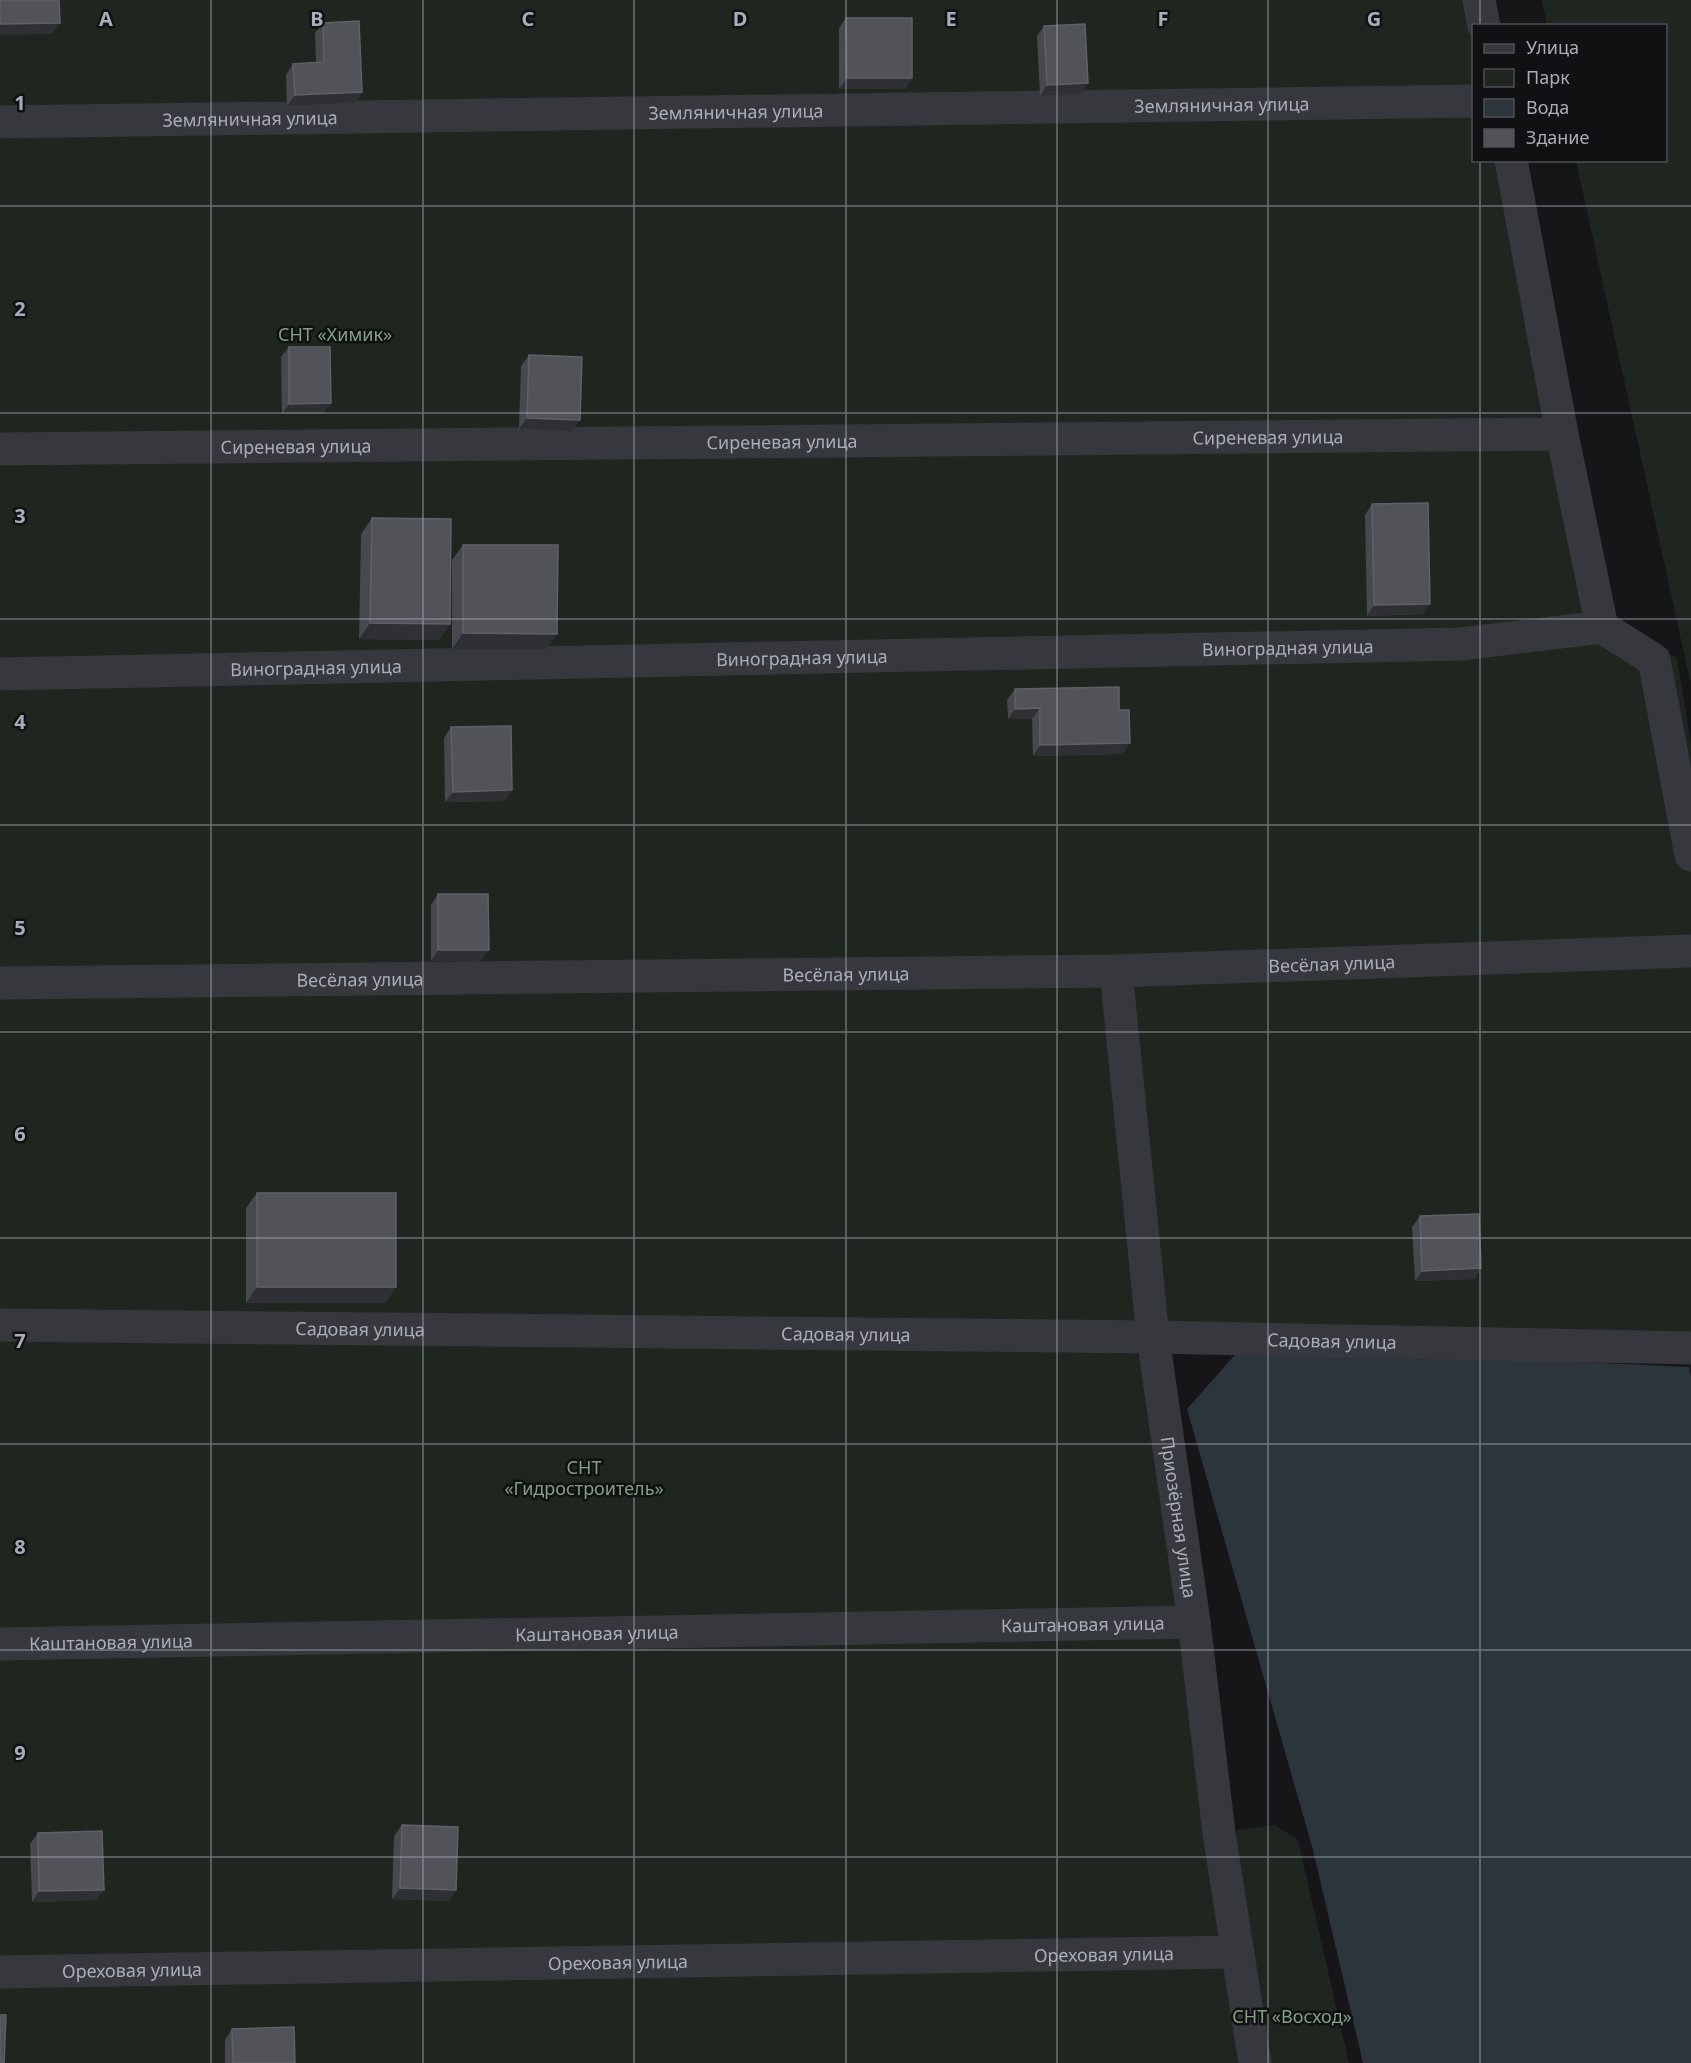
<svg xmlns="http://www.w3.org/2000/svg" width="1691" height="2063" viewBox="0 0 1691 2063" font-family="'Noto Sans',sans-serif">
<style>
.green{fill:#1e261f}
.water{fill:#2c353c}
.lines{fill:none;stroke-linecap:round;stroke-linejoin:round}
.minor{stroke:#37383d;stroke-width:33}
.wall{fill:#47494d}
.shaded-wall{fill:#2f3033}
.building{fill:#525359;stroke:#5f6168;stroke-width:1.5}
.grid{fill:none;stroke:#a8adb8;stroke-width:1.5;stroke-opacity:0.55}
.labels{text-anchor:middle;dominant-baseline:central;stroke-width:5;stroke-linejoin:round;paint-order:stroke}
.street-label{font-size:18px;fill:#a8adb8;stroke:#111113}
.park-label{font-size:18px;fill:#7fa381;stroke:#111113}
.grid-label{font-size:20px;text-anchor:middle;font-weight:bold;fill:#a8adb8;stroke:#111113;stroke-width:5;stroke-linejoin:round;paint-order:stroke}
</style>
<rect width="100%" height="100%" fill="#161618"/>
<g class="green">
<path d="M0 0H1479L1474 26V160L1511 161 1602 626 1677 658 1691 744V1364L1154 1337 1219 1833 1275 1825 1298 1840 1349 2063H0Z"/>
<path d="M1542 0H1691V685L1576 161 1666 160V26L1547 25Z"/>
</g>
<path class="water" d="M1242 1347 1689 1367 1691 1376V2063H1363L1313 1850 1187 1409Z"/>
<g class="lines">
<g class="minor">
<path d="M1479 0 1484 26"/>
<path id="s1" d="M0 122 1474 101"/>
<path d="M1511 160 1562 434 1602 627 1654 660 1691 855"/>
<path id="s2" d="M0 449 1562 434"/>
<path id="s3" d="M0 674 1460 644 1602 627"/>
<path id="s4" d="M1116 971 1153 1337 1194 1622 1219 1833 1255 2063"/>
<path id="s5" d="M0 983 1116 971 1691 951"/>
<path id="s6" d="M0 1325 1153 1337 1691 1348"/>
<path id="s7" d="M0 1644 1194 1622"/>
<path id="s8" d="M0 1972 1236 1952"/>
</g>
</g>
<g class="wall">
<path d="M846 18 912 78 905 89H839V28Z"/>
<path d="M323 23 362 92 355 103 287 106 286 75 293 64 316 63 315 33Z"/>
<path d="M1044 26 1080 94 1040 96 1037 36Z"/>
<path d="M289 347 331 403 323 414H282L281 357Z"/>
<path d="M529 355 572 431 519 429 521 366Z"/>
<path d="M1372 504 1423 614 1367 616 1365 515Z"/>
<path d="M372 518 450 624 439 640 359 639 361 534Z"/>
<path d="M463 545 546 649H452V560Z"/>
<path d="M1015 689 1119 710 1130 743 1122 754 1033 756 1032 719H1008L1007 700Z"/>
<path d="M451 727 505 801 445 802 444 738Z"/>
<path d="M438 894 481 961H431V905Z"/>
<path d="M257 1193 396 1287 385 1303H246V1208Z"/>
<path d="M1420 1216 1481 1268 1474 1279 1415 1281 1412 1227Z"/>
<path d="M402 1825 456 1890 448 1901 392 1899 394 1836Z"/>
<path d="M38 1833 104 1890 96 1900 32 1902 30 1844Z"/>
<path d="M232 2029 295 2063H225V2040Z"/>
</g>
<g class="shaded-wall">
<path d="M60 23 52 34 0 35V24Z"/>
<path d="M847 78H912L905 89H839Z"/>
<path d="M1088 83 1080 94 1040 96 1047 85Z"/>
<path d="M362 92 355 103 287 106 295 95Z"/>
<path d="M331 403 323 414H282L289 404Z"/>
<path d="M527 418 580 420 572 431 519 429Z"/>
<path d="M1430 604 1423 614 1367 616 1374 605Z"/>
<path d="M370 623 450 624 439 640 359 639Z"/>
<path d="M463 633 557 634 546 649H452Z"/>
<path d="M1040 708 1032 719H1008L1015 709Z"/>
<path d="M1130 743 1122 754 1033 756 1040 745Z"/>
<path d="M512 790 505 801 445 802 453 792Z"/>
<path d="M438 950H489L481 961H431Z"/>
<path d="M1481 1268 1474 1279 1415 1281 1422 1271Z"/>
<path d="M257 1287H396L385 1303H246Z"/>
<path d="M400 1888 456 1890 448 1901 392 1899Z"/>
<path d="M104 1890 96 1900 32 1902 39 1891Z"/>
</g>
<g class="building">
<path d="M0 0H59L60 23 0 24Z"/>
<path d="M846 18H912V78H847Z"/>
<path d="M359 21 362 92 295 95 293 64 324 62 323 23Z"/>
<path d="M1085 24 1088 83 1047 85 1044 26Z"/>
<path d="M289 347H330L331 403 289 404Z"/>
<path d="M529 355 582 357 580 420 527 418Z"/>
<path d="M1428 503 1430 604 1374 605 1372 504Z"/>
<path d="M372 518 451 519 450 624 370 623Z"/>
<path d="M463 545H558L557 634 463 633Z"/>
<path d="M1119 687V710H1129L1130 743 1040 745V708L1015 709V689Z"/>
<path d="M511 726 512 790 453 792 451 727Z"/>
<path d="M438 894H488L489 950H438Z"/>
<rect x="257" y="1193" width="139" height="94"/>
<path d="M1479 1214 1481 1268 1422 1271 1420 1216Z"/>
<path d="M402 1825 458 1827 456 1890 400 1888Z"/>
<path d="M102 1831 104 1890 39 1891 38 1833Z"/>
<path d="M0 2015H6L4 2063H0Z"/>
<path d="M294 2027 295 2063H233L232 2029Z"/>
</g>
<path class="grid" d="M211 0V2063M423 0V2063M634 0V2063M846 0V2063M1057 0V2063M1268 0V2063M1480 0V26M1480 160V2063M0 206H1691M0 413H1691M0 619H1691M0 825H1691M0 1032H1691M0 1238H1691M0 1444H1691M0 1650H1691M0 1857H1691"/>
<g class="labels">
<g class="street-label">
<text stroke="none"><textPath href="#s1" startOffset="1222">Земляничная улица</textPath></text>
<text stroke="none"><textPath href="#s1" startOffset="736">Земляничная улица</textPath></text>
<text stroke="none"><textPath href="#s1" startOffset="250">Земляничная улица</textPath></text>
<text stroke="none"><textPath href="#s2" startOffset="1268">Сиреневая улица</textPath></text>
<text stroke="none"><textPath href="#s2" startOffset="782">Сиреневая улица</textPath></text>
<text stroke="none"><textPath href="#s2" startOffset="296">Сиреневая улица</textPath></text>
<text stroke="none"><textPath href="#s3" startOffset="1288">Виноградная улица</textPath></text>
<text stroke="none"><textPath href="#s3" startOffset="802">Виноградная улица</textPath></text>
<text stroke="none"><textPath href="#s3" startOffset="316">Виноградная улица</textPath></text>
<text stroke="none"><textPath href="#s5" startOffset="1332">Весёлая улица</textPath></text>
<text stroke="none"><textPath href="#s5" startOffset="846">Весёлая улица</textPath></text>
<text stroke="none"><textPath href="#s5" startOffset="360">Весёлая улица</textPath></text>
<text stroke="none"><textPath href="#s6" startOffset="360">Садовая улица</textPath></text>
<text stroke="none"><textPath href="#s6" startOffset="846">Садовая улица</textPath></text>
<text stroke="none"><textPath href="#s6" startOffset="1332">Садовая улица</textPath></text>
<text stroke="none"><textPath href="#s4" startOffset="550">Приозёрная улица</textPath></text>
<text stroke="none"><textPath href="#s7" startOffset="1083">Каштановая улица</textPath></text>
<text stroke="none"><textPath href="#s7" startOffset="597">Каштановая улица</textPath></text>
<text stroke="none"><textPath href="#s7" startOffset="111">Каштановая улица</textPath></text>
<text stroke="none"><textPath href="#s8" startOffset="1104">Ореховая улица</textPath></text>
<text stroke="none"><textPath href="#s8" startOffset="618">Ореховая улица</textPath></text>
<text stroke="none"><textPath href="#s8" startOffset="132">Ореховая улица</textPath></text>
</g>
<g class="park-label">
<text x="335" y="334">СНТ «Химик»</text>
<text x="584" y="1467">СНТ<tspan x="584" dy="21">«Гидростроитель»</tspan></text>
<text x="1292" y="2016">СНТ «Восход»</text>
</g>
</g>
<g class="grid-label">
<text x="106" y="26">A</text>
<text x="317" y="26">B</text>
<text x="528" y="26">C</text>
<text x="740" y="26">D</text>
<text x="951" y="26">E</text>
<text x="1163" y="26">F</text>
<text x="1374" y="26">G</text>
<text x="20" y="110">1</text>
<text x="20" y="316">2</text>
<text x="20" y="523">3</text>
<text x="20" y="729">4</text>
<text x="20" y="935">5</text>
<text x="20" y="1141">6</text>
<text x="20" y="1348">7</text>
<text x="20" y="1554">8</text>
<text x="20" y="1760">9</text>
</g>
<rect x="1472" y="24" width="195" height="138" fill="#111113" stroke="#4d4f55" stroke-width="1.5"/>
<rect x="1484" y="44" width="30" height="9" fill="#37383d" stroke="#4d4f55" stroke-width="1.5"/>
<text x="1526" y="54" font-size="18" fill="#a8adb8">Улица</text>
<rect x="1484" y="69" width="30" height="18" fill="#1e261f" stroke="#4d4f55" stroke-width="1.5"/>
<text x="1526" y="84" font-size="18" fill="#a8adb8">Парк</text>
<rect x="1484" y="99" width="30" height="18" fill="#2c353c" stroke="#4d4f55" stroke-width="1.5"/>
<text x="1526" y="114" font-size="18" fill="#a8adb8">Вода</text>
<rect x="1484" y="129" width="30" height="18" fill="#525359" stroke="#4d4f55" stroke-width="1.5"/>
<text x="1526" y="144" font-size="18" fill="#a8adb8">Здание</text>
</svg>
